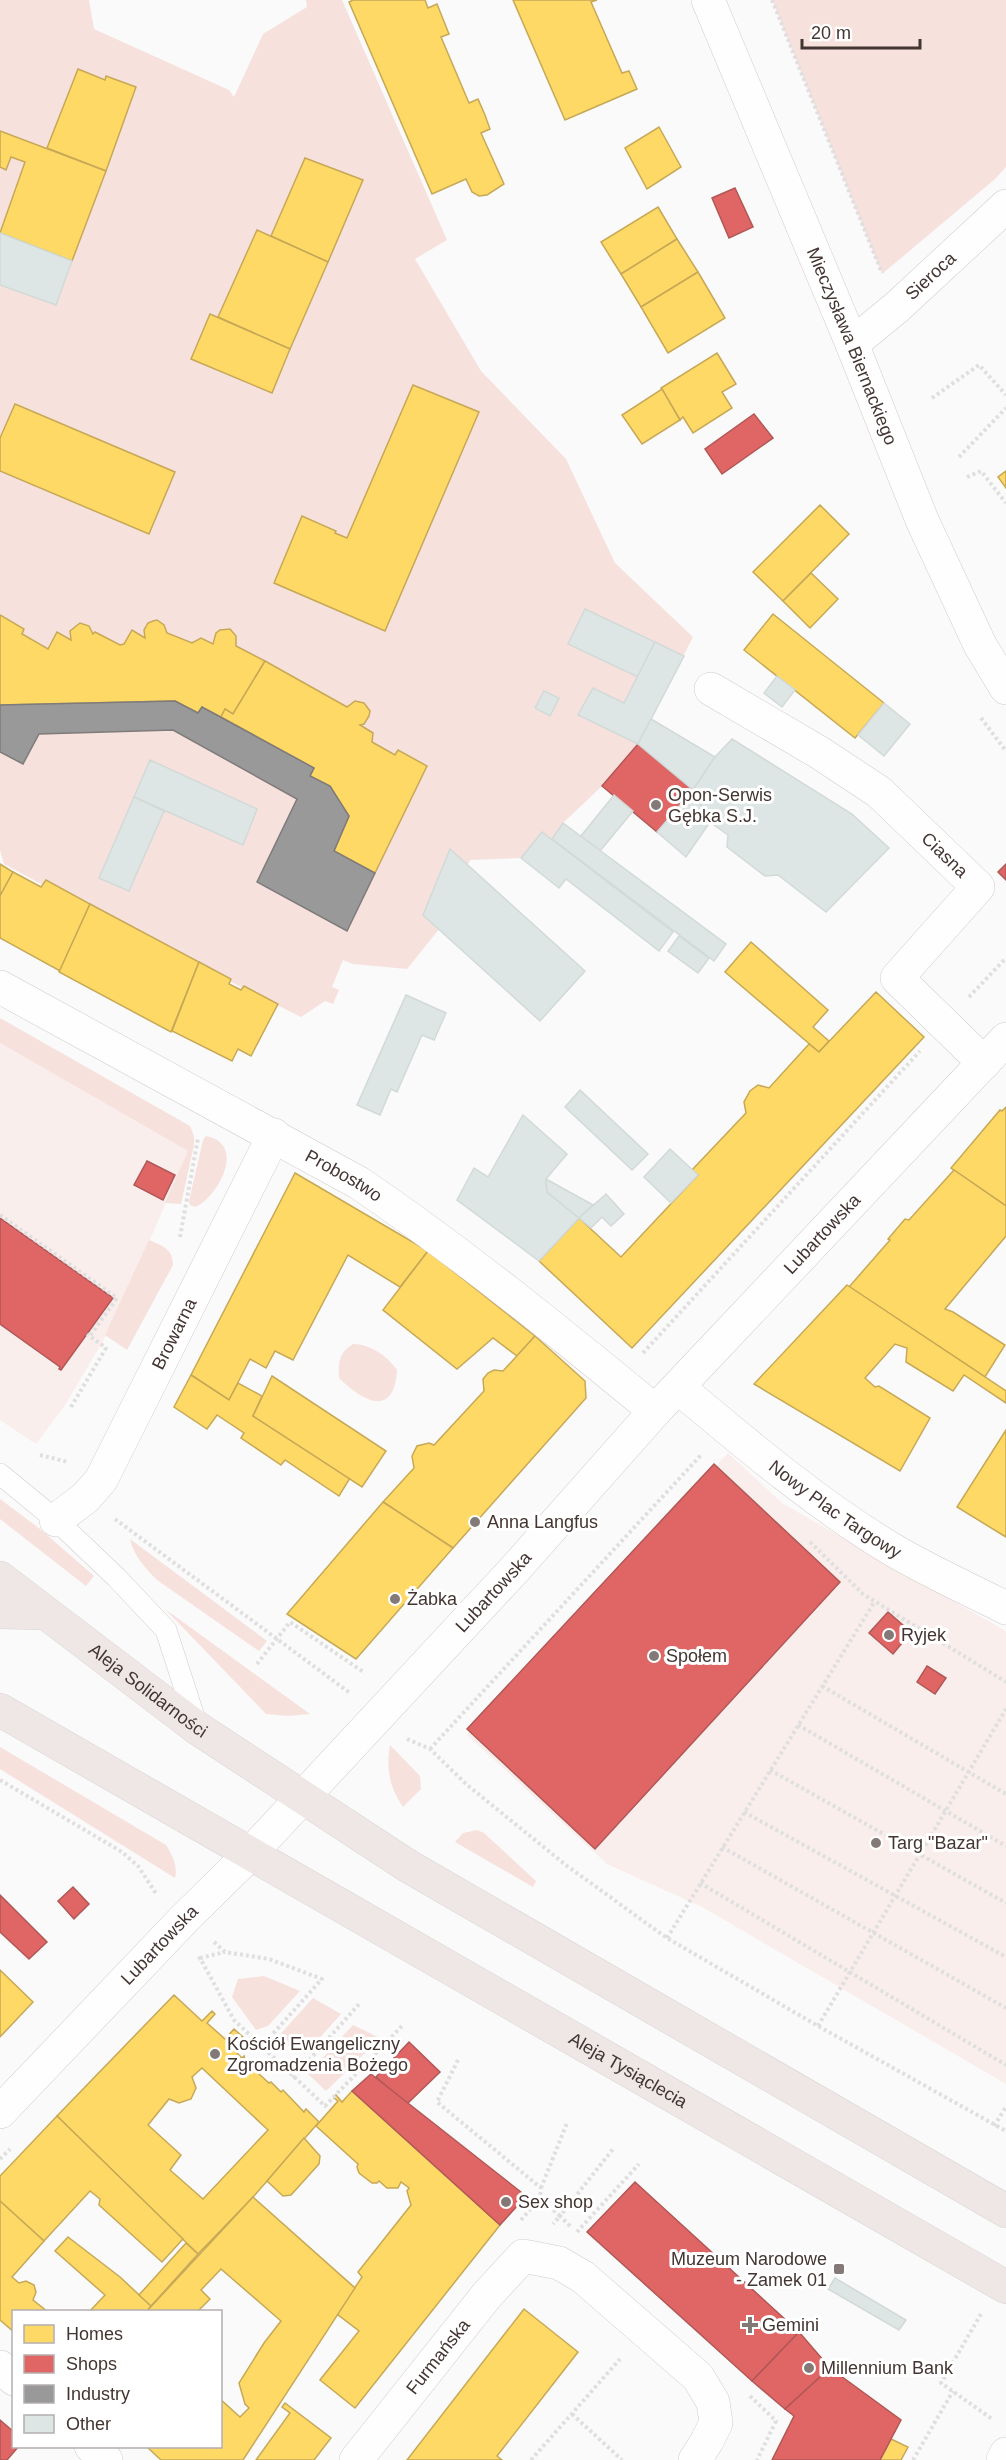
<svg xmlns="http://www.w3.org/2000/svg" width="1006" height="2460" viewBox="0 0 1006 2460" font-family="Helvetica,sans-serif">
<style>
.built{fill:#f9eeec}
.green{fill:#f6e1dd}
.homes{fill:#ffd966;stroke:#c7a856;stroke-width:1.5;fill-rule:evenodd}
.shops{fill:#e06666;stroke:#b15756;stroke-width:1.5}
.industry{fill:#999;stroke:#7f7b7a;stroke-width:1.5}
.building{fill:#dee6e5;stroke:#d2dad8;stroke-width:1.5}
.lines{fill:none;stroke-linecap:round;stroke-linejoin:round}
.lane-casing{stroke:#d3cccb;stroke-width:22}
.street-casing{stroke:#d3cccb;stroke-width:34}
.secondary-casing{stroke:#d3cccb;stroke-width:34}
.primary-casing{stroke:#d8d5d4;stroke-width:34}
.path{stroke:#e0dfdf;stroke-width:4;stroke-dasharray:3 3;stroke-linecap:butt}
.lane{stroke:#fefefe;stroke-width:21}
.street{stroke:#fefefe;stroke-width:33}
.secondary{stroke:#fefefe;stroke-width:33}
.primary{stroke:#efe7e6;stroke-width:33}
.poi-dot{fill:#837a78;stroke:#fff;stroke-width:2}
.labels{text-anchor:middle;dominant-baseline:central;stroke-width:6;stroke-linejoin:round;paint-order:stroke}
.street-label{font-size:18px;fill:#433532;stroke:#fff}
.poi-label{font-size:18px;fill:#433532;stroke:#fff;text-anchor:start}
</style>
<rect width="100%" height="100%" fill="#fafafa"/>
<g class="built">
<path d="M0 1043 188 1151 146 1249 103 1341 65 1405 36 1444 0 1420Z"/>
<path d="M728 1453 782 1503 1006 1631V2084L702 1907 607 1864 467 1735Z"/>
</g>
<g class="green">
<path d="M0 0H89L94 29 229 90 234 97 263 34 307 7 306 0H342L447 240 415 259 481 371 566 459 615 563 693 637 638 744 602 786 563 823 552 839 542 832 521 858 470 860 440 928 407 969 353 964 343 960 332 987 339 990 333 1004 325 1001 301 1017 112 922 4 864 0 850Z"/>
<path d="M772 0H1006V167L995 179 882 274Z"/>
<path d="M0 1018 190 1126 194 1136V1145L181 1204 165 1203 188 1151 0 1043Z"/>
<path d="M206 1136C247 1144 218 1197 195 1207L190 1205 189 1201 203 1140Z"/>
<path d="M149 1240C163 1246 173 1249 173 1265L127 1350 105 1335Z"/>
<path d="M353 1344C370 1344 387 1356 397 1370 394 1419 362 1401 339 1378 338 1362 339 1353 353 1344Z"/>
<path d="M0 1499 40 1529 94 1576 86 1586 0 1519Z"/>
<path d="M130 1539 267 1641 259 1651 157 1580C145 1568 134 1556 130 1539Z"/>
<path d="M165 1609 310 1714 288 1716 266 1714Z"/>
<path d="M390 1745 420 1776 421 1789 403 1807C389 1786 386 1769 390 1745Z"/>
<path d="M0 1747 166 1845C172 1855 178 1866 175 1878L0 1769Z"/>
<path d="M477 1830 484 1833 536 1881 533 1887 455 1842 463 1833Z"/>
<path d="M264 1976 300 1991 268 2026 256 2030 232 1997 238 1979Z"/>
<path d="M313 1998 341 2014 305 2054 276 2039Z"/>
<path d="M353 2025 380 2038 326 2091 308 2074Z"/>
</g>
<g class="homes">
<path d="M353 0H425L428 8 437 4 449 34 441 37 469 103 478 99 485 115 490 129 481 133 504 184 487 195 479 196 472 192 466 179 432 194 349 2Z"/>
<path d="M513 0H597L591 2 622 73 629 71 637 89 565 120Z"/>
<path d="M78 69 105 80 106 76 136 87 106 171 47 148Z"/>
<path d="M659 127 681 167 647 189 625 148Z"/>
<path d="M0 131 106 171 72 261 0 233 25 162 11 157 6 170 0 167Z"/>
<path d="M305 158 363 180 328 262 271 236Z"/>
<path d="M658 207 677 239 621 274 601 242Z"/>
<path d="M257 230 328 262 290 349 218 317Z"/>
<path d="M677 239 698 272 641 307 621 274Z"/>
<path d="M698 272 725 318 668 353 641 307Z"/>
<path d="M210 314 290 349 272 393 191 359Z"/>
<path d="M717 353 736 384 722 392 732 408 693 433 683 417 680 420 661 388Z"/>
<path d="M413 385 479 412 385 631 274 583 302 516 336 531 335 533 347 538Z"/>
<path d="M662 389 680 420 642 444 622 415Z"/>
<path d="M15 404 175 472 149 534 0 471V438Z"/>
<path d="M1006 471V488L998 477Z"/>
<path d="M820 505 849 534 783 601 753 572Z"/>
<path d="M811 573 838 599 810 628 783 601Z"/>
<path d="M773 614 884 703 855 738 744 650Z"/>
<path d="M0 615 24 629 22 634 48 649 57 632 71 640 70 631 80 623 89 626 93 634 95 632 120 645 124 644 132 630 145 638 144 630 148 623 153 621 157 620 164 625 167 633 192 643 201 638 213 644 216 633 220 630 230 629 236 636V646L265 661 233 714 225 709 221 717 202 707 198 713 175 701 0 705Z"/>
<path d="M265 661 347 707 355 701 364 703 370 711 369 716 364 724 360 725 373 733 372 742 395 755 398 750 427 766 375 873 334 851 349 816 330 786 310 776 314 768 221 717 225 709 233 714Z"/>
<path d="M0 864 13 872 0 896Z"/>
<path d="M13 872 41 887 46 880 90 904 60 971 0 938V896Z"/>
<path d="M90 904 199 962 171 1032 59 972Z"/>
<path d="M751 942 828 1010 813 1027 829 1041 819 1052 725 972Z"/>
<path d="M199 962 231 979 229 984 241 990 244 986 278 1004 251 1056 238 1049 232 1061 172 1031Z"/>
<path d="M876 992 924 1037 632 1348 539 1261 579 1218 621 1257 698 1175 692 1170 746 1113 744 1102 750 1091 758 1085 769 1088 809 1044 819 1052Z"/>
<path d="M1006 1107V1206L951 1168 1000 1110 1002 1111Z"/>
<path d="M954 1170 1006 1206V1236L945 1309 953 1312 1005 1345 985 1377 849 1287 890 1240 888 1239 905 1219 909 1220Z"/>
<path d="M295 1173 428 1251 400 1287 348 1255 293 1360 275 1351 266 1368 250 1359 229 1400 191 1375Z"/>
<path d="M428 1251 535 1336 517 1356 493 1338 457 1369 383 1310Z"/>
<path d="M847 1285 1006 1391V1403L964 1375 953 1391 906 1362 907 1348 895 1344 865 1378 875 1387 879 1386 930 1418 900 1471 754 1384Z"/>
<path d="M535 1336 585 1381 586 1398 453 1548 383 1502 414 1468 412 1456 417 1446 429 1443 434 1445 484 1391 483 1379 488 1373 494 1370 503 1371Z"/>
<path d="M191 1375 229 1400 238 1383 262 1396 253 1416 350 1478 339 1496 285 1460 281 1465 241 1438 244 1433 217 1415 207 1429 174 1407Z"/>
<path d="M272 1376 386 1451 362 1487 253 1416Z"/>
<path d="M1006 1430V1537L957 1507Z"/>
<path d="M383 1502 453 1548 356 1659 287 1614Z"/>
<path d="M0 1970 33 2002 0 2037Z"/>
<path d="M174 1995 202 2021 212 2011 215 2014 207 2023 225 2039 234 2029 243 2037 233 2048 238 2051 236 2052 242 2058 244 2056 245 2060 256 2071 258 2070 261 2072 259 2074 269 2083 271 2082 281 2092 283 2090 304 2112 306 2109 319 2122 253 2197 198 2254 57 2116ZM202 2068 268 2130 203 2199 170 2170 181 2155 148 2125 169 2099 179 2103 191 2099 196 2088 192 2077Z"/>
<path d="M352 2091 500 2225 355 2408 320 2380 359 2331 337 2314 362 2277 358 2272 411 2205 407 2191 409 2188 401 2182 398 2188H387L379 2181 377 2183H372L359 2173 357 2167 358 2164 316 2126 338 2101 334 2098 336 2095 342 2102Z"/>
<path d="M57 2116 183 2239 162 2262 99 2205 100 2199 90 2191 44 2241 0 2201V2176Z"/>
<path d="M304 2138 320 2156 319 2164 291 2195 283 2196 267 2181Z"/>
<path d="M253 2197 355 2288 243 2460H161L146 2446H220V2399L240 2417 249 2408 245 2404 239 2383 264 2343 281 2321 221 2269 201 2290 210 2299 197 2312H146Z"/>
<path d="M0 2201 44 2241 12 2277 19 2283 26 2281 34 2285 36 2292 33 2300 48 2312H14V2332L0 2320Z"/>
<path d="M68 2237 120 2277 151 2306 146 2312H89L105 2295 55 2251Z"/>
<path d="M186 2243 198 2254 151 2306 139 2295Z"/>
<path d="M524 2309 578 2352 497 2456 502 2460H407Z"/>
<path d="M285 2403 331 2438 314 2460H256L290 2413 282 2407Z"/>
<path d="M891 2439 908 2447 901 2460H880Z"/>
</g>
<g class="shops">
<path d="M735 188 753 227 729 238 712 198Z"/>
<path d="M754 414 773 438 722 474 705 449Z"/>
<path d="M638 744 693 790 657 832 602 786Z"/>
<path d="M1006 864V880L998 872Z"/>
<path d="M147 1161 175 1175 163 1200 134 1185Z"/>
<path d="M0 1218 113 1298 61 1370 59 1369 60 1367 0 1324Z"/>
<path d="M714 1464 840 1582 595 1849 467 1729Z"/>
<path d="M888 1612 911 1632 893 1654 869 1633Z"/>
<path d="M927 1666 946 1678 935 1694 917 1682Z"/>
<path d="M73 1887 89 1904 74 1919 58 1901Z"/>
<path d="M0 1895 47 1942 29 1959 0 1932Z"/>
<path d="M409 2042 440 2072 407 2104 376 2077Z"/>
<path d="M371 2074 526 2196 500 2225 352 2091Z"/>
<path d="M635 2182 799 2332 752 2381 587 2232Z"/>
<path d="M799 2332 830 2368 785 2409 752 2381Z"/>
<path d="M830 2368 901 2420 880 2460H772L794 2416 785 2409Z"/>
<path d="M0 2420 14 2432V2446H19L7 2460H0Z"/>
</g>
<path class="industry" d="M175 701 198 713 202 707 314 768 310 776 330 786 349 816 334 851 375 873 347 931 257 882 297 799 173 730 39 734 23 764 0 752V705Z"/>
<g class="building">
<path d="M0 233 72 261 56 305 0 285Z"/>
<path d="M585 609 655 642 638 677 568 644Z"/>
<path d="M655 642 684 656 638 744 578 715 593 688 624 703Z"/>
<path d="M777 676 795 690 782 707 764 693Z"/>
<path d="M544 691 559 698 550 716 535 708Z"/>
<path d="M884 703 910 724 884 756 858 735Z"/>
<path d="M651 719 715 757 693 790 638 744Z"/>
<path d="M732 739 852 814 889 848 826 912 778 875 765 876 727 847 728 835 710 822 693 790 715 757Z"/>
<path d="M150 760 257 809 243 845 134 797Z"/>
<path d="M693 790 710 822 686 857 657 832Z"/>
<path d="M614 795 633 811 600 851 581 836Z"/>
<path d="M134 797 164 811 129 891 99 878Z"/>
<path d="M563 823 726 944 714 961 552 839Z"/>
<path d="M542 832 673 932 659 951 566 879 559 888 521 858Z"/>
<path d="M450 849 585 971 540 1021 423 915Z"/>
<path d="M679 936 709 958 698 973 668 951Z"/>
<path d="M406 995 446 1013 434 1040 422 1035 397 1092 391 1089 380 1115 357 1105Z"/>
<path d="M580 1090 648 1154 632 1170 565 1107Z"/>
<path d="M523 1115 567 1154 546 1179 547 1192 579 1218 539 1261 457 1200 474 1168 488 1177Z"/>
<path d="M670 1149 698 1175 671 1203 644 1177Z"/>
<path d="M546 1179 593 1205 579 1218 547 1192Z"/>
<path d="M606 1194 624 1214 611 1226 602 1217 591 1228 579 1218Z"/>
<path d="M835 2278 906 2320 899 2330 828 2289Z"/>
</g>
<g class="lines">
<g class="lane-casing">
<path id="lane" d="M0 1474 56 1520 116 1577 166 1630 197 1726"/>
</g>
<g class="street-casing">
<g id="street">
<path id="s1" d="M852 344 896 308 1006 206"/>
<path id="s2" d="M711 689 820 753 879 792 978 887 897 978 984 1063"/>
<path id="s3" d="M0 987 359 1183C462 1253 559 1332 655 1411"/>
<path id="s4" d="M679 1388C746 1444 813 1501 888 1547 926 1570 967 1588 1006 1608"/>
<path id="s5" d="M56 1520 85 1498 101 1480 274 1135"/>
<path id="s6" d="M0 2112 185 1918 249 1855 515 1569 655 1411 1006 1039"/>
<path d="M0 2367 14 2379"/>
<path d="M91 2446 106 2460"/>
<path id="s7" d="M356 2460 487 2295 523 2256 559 2263 583 2277 698 2377 713 2402 716 2423 707 2441 695 2460"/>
<path d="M1003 2460 1006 2454"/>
</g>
</g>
<g class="secondary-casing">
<g id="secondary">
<path id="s8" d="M708 0 852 344 922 520 980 645 1006 688"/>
</g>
</g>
<g class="primary-casing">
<g id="primary">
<path id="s9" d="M0 1578 197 1728 408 1866 1006 2211"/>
<path d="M0 1612 45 1613"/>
<path id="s10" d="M0 1710 1006 2287"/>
</g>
</g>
<g class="path">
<path d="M772 0 882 273"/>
<path d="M932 398 979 365 1006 395"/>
<path d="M959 457 1006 408"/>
<path d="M967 477 981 471 1006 503"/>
<path d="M981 718 1006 751"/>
<path d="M969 997 1006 958"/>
<path d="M0 1215 117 1298 90 1336"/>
<path d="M180 1237 198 1138"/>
<path d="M643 1353 920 1051"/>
<path d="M71 1407 106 1348 87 1334"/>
<path d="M40 1455 68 1462"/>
<path d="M115 1519 350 1693"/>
<path d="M810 1542 863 1594 1006 1682"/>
<path d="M257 1664 290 1622 365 1673"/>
<path d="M822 1686 1006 1794"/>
<path d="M798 1725 1006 1846"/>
<path d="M407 1739 430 1749 466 1784 567 1866 667 1938 818 2026 1006 2131"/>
<path d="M430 1749 701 1455"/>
<path d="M770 1770 1006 1903"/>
<path d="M0 1780 122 1852 138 1866 157 1895"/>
<path d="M744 1812 1006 1957"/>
<path d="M722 1847 1006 2008"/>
<path d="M700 1883 1006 2065"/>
<path d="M667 1938 875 1601"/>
<path d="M214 1942 225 1952 269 1959 322 1979 261 2047"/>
<path d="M200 1958 225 1952"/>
<path d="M198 1959 200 1958 234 2020 325 2106 402 2026"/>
<path d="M818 2026 1006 1709"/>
<path d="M458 2060 437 2102 541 2188 540 2198 560 2216 553 2224"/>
<path d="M293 2078 361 2002"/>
<path d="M994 2126 1006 2107"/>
<path d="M0 2159 10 2149"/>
<path d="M541 2188 567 2123"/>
<path d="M521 2220 540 2198"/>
<path d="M570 2226 560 2216 613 2149"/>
<path d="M577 2232 639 2164"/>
<path d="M981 2314 941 2383 992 2419"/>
<path d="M750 2396 776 2421 757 2460"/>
<path d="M572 2414 622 2460"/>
<path d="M531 2460 620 2359"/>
<path d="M913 2460 953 2391"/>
</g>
<use href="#lane" class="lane"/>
<use href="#street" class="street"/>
<use href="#secondary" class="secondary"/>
<use href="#primary" class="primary"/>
</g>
<g class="poi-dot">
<circle cx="656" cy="805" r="6"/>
<circle cx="475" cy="1522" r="6"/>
<circle cx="395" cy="1599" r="6"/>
<circle cx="889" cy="1635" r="6"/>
<circle cx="654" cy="1656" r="6"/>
<circle cx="876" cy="1843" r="6"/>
<circle cx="215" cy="2054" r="6"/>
<circle cx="506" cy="2202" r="6"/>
<rect x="833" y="2263" width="12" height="12" rx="3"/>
<path d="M747 2316h6v6h6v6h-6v6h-6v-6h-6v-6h6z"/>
<circle cx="809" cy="2368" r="6"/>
</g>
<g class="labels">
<g class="street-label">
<text stroke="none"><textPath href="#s1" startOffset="104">Sieroca</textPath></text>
<text stroke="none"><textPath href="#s8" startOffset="375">Mieczysława Biernackiego</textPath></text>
<text stroke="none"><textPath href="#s2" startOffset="288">Ciasna</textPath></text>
<text stroke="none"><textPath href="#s3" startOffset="392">Probostwo</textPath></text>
<text stroke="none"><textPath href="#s6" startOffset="1203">Lubartowska</textPath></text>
<text stroke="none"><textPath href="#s5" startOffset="224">Browarna</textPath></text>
<text stroke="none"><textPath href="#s4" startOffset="198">Nowy Plac Targowy</textPath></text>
<text stroke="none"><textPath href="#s6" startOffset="717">Lubartowska</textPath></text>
<text stroke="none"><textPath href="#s9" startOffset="186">Aleja Solidarności</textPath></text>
<text stroke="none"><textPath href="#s6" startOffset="231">Lubartowska</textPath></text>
<text stroke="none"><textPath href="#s10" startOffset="724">Aleja Tysiąclecia</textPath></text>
<text stroke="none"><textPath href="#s7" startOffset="132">Furmańska</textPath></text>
</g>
<g class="poi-label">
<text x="668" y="795">Opon-Serwis<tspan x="668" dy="21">Gębka S.J.</tspan></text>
<text x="487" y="1522">Anna Langfus</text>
<text x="407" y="1599">Żabka</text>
<text x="901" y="1635">Ryjek</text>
<text x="666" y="1656">Społem</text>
<text x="888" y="1843">Targ "Bazar"</text>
<text x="227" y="2044">Kościół Ewangeliczny<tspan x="227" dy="21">Zgromadzenia Bożego</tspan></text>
<text x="518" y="2202">Sex shop</text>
<text x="827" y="2259" text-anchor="end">Muzeum Narodowe<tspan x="827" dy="21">- Zamek 01</tspan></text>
<text x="762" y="2325">Gemini</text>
<text x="821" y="2368">Millennium Bank</text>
</g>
</g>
<rect x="12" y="2310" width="210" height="138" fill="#ffffff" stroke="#b4aead" stroke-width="1.5"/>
<rect x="24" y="2325" width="30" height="18" fill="#ffd966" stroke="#b4aead" stroke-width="1.5"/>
<text x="66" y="2340" font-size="18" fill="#433532">Homes</text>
<rect x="24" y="2355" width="30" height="18" fill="#e06666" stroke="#b4aead" stroke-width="1.5"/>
<text x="66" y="2370" font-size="18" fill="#433532">Shops</text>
<rect x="24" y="2385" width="30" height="18" fill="#999999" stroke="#b4aead" stroke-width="1.5"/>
<text x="66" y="2400" font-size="18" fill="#433532">Industry</text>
<rect x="24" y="2415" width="30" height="18" fill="#dee6e5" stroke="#b4aead" stroke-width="1.5"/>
<text x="66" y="2430" font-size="18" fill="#433532">Other</text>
<path d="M802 39v9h118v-9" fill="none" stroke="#433532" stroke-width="3"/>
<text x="811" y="39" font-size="18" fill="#433532" stroke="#ffffff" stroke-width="4.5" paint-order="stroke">20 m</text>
</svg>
